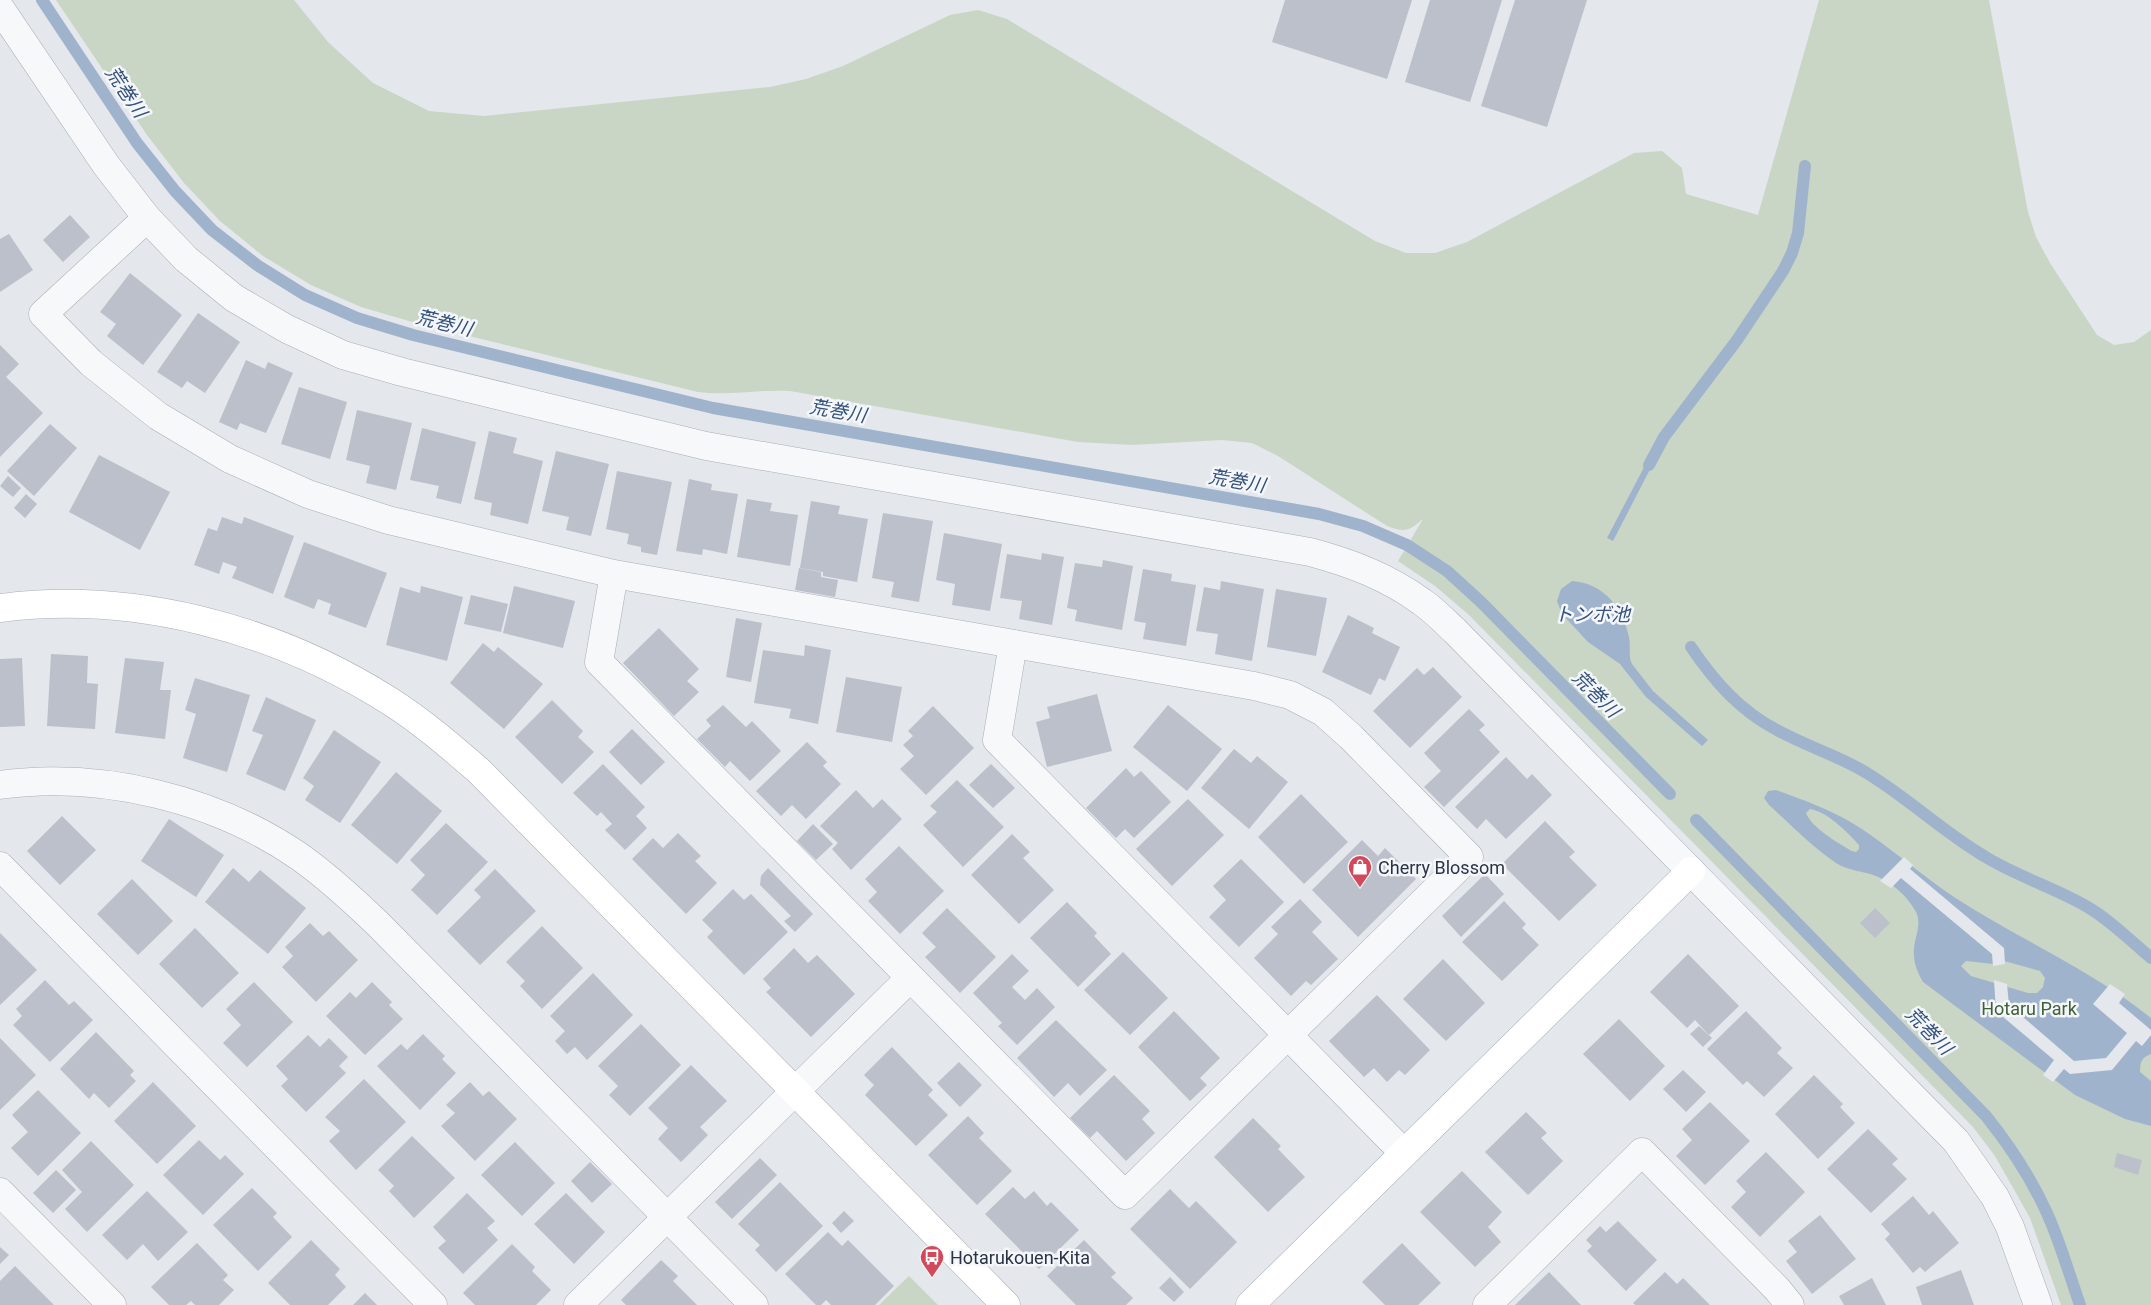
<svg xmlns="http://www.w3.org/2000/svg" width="2151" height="1305" viewBox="0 0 2151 1305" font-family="Roboto,'Noto Sans JP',sans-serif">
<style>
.green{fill:#c9d6c5}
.water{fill:#9fb4cc;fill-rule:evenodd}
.pier{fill:#e4e7ec}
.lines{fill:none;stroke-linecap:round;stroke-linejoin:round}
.stream{stroke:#9fb4cc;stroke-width:12}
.building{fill:#bbc0ca}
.street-casing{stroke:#a9aeb7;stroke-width:29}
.secondary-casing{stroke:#a9aeb7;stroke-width:29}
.street{stroke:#f7f8fa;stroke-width:28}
.secondary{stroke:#fff;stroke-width:28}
.labels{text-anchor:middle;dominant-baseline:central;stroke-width:5;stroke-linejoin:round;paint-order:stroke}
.poi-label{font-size:18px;fill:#2b3445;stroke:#f4f6f9;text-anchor:start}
.park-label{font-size:18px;fill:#3f6138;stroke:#f4f6f9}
.water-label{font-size:19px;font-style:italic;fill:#34527a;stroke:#f4f6f9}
</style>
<rect width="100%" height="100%" fill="#e4e7ec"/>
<g class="green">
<path d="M56 0H294L328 42 373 83 429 111 484 116 770 87 806 79 843 66 950 15 978 10 1007 19 1375 241 1406 253H1435L1467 242 1634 153 1662 151 1682 168 1686 194 1758 215 1819 0H1989L2028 212 2036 237 2050 263 2097 335 2114 345 2134 342 2151 330V1305H2061L2030 1218 1995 1156 1973 1127 1469 615 1435 586 1398 561 1423 519C1409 531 1405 533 1387 526L1278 456 1252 443 1222 440 1132 445 1078 442 790 391C759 389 729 396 698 392L416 323 361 307 311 285 263 256 220 221 184 183 147 135Z"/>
<path d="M909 1276 938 1305H879Z"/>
</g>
<g class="water">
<path d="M1653 450 1659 452 1613 541 1607 538Z"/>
<path d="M1572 581C1603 583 1623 607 1629 637 1631 646 1628 656 1632 664L1653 691 1708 740 1702 746 1646 697 1620 664 1588 642 1562 614 1557 601 1561 589Z"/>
<path d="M1776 790C1801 799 1826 808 1849 821 1886 843 1918 873 1954 897 2020 940 2089 968 2151 1018V1054C2141 1058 2140 1062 2140 1072L2151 1081V1126L2125 1119 2075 1095 1923 982C1917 971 1913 962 1914 949 1915 936 1922 924 1916 912 1908 897 1892 882 1876 876 1863 871 1849 871 1836 863 1812 847 1791 825 1769 805L1764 798 1768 791ZM1810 809C1828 812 1847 832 1859 845V849L1856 852 1852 851C1838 843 1812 828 1806 813ZM1966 961 1993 964 2004 961 2040 971 2045 978 2043 987 2037 993H2028L1971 976 1961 966Z"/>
</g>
<g class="pier">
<path d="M1904 857 1913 865 1910 869 2004 948 2005 964 1993 966 1992 954 1901 878 1891 888 1880 881Z"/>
<path d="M1994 980 2007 984 2009 1005 2074 1061 2106 1058 2127 1033 2093 1004 2110 984 2125 994 2119 1003 2151 1030V1035L2142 1046 2136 1041 2112 1070 2070 1074 2064 1069 2053 1082 2043 1075 2054 1060 1996 1011Z"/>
</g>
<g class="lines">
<g class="stream">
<path d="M42 0 137 143 175 191 212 230 257 265 305 295 357 318 413 335 713 408 1319 514 1363 526 1407 545 1447 571 1481 602 1670 794"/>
<path d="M1649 465 1664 437 1737 340 1783 271 1792 253 1798 233 1805 166"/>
<path d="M1691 647C1714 681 1740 711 1777 730 1804 745 1833 754 1860 769 1904 794 1940 830 1984 856 2016 876 2053 887 2086 906 2110 920 2130 940 2151 958"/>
<path d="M1696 820 1986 1116C2010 1146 2030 1176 2046 1211 2060 1241 2069 1274 2080 1305"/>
</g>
</g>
<g class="building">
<path d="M1285 0H1412L1387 79 1272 42Z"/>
<path d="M1430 0H1502L1470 102 1405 82Z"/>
<path d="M1515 0H1587L1547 127 1481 106Z"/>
<path d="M70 215 90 237 63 262 43 240Z"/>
<path d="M9 234 33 270 0 292V239Z"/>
<path d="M130 273 182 315 143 365 107 336 116 324 100 312Z"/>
<path d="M198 313 240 342 205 393 187 381 182 388 157 372Z"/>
<path d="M0 345 19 364 6 377 43 413 0 457Z"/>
<path d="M246 360 265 369 268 362 293 373 266 433 240 423 237 430 219 422Z"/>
<path d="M299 387 347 402 330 459 281 444Z"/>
<path d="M357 410 412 423 396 490 366 483 370 466 346 460Z"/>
<path d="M50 424 77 448 34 496 7 471Z"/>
<path d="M422 428 476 442 461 504 436 498 439 486 410 480Z"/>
<path d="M489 431 517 438 513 453 543 461 528 524 490 515 492 503 474 499Z"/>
<path d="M556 451 609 464 591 536 566 530 569 517 542 511Z"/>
<path d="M99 455 170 492 140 550 69 512Z"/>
<path d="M617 471 672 482 657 555 641 552V547L627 544 629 534 606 529Z"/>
<path d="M8 476 21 488 13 497 0 486Z"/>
<path d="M689 479 712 484 711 490 738 494 727 554 703 549 702 555 676 551Z"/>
<path d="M26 494 37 504 25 518 14 508Z"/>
<path d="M747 499 772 503 770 511 798 515 790 566 737 557Z"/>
<path d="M811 501 840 506 838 514 868 519 857 582 823 576V572L800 568Z"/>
<path d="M883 513 933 521 919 602 891 597 894 582 872 578Z"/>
<path d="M222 517 242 524 244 517 294 536 273 594 232 578 237 567 223 562 219 574 194 565 208 528 217 531Z"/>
<path d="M944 533 1002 544 990 611 952 605 955 584 936 580Z"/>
<path d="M304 542 387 573 366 628 328 614 331 604 318 599 314 609 284 597Z"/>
<path d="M1042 553 1064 557 1052 625 1019 619 1022 601 1000 598 1007 554 1041 560Z"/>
<path d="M1103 560 1133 566 1122 630 1075 621 1077 610 1067 608 1075 563 1102 567Z"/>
<path d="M799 568 821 572V577L838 580 835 597 795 590Z"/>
<path d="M1143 569 1172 574 1171 581 1196 585 1186 646 1143 639 1146 623 1134 621Z"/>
<path d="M1221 581 1264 589 1252 661 1215 654 1218 634 1196 631 1204 587 1220 590Z"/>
<path d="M421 586 463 597 447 661 386 645 400 587 420 593Z"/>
<path d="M514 586 575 601 563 648 503 633Z"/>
<path d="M1276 589 1327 598 1316 656 1267 647Z"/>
<path d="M471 595 508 604 501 632 464 624Z"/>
<path d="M1348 615 1374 628 1372 633 1400 647 1385 681 1379 678 1371 695 1322 672Z"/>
<path d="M736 618 762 623 751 682 726 677Z"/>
<path d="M659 628 699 669 687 681 699 692 674 716 623 663Z"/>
<path d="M483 643 494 652 498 647 543 684 504 729 450 683Z"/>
<path d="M805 645 831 650 818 724 789 718 791 709 754 703 763 650 804 656Z"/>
<path d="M51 654 88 656 87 683 98 684 95 729 47 726Z"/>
<path d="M22 658 25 726 0 727V659Z"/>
<path d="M125 658 164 662 160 690H171L165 739 115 733Z"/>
<path d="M1433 667 1462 697 1410 748 1373 711 1417 668 1424 675Z"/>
<path d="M846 677 902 687 892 742 836 732Z"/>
<path d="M195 678 250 695 227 772 183 758 196 714 185 710Z"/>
<path d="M1097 694 1112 751 1047 767 1036 722 1050 718 1047 707Z"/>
<path d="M266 697 316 720 285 791 246 774 263 735 252 731Z"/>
<path d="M552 700 583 731 578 737 594 752 562 784 515 737Z"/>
<path d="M723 705 746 727 752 721 781 751 750 781 730 761 725 767 697 739 711 726 706 720Z"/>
<path d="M1168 705 1222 749 1187 791 1133 747Z"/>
<path d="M933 706 974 748 926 795 900 769 914 756 903 745 913 736 908 731Z"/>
<path d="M1469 709 1485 725 1479 730 1500 752 1444 807 1424 787 1441 771 1424 753Z"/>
<path d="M632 729 665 762 641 785 609 752Z"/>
<path d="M334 730 381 762 340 823 305 800 314 786 303 778Z"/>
<path d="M807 742 827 762 823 766 841 784 806 819 792 805 781 816 756 791Z"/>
<path d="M1234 749 1251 763 1257 756 1288 782 1249 829 1201 788Z"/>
<path d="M1506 757 1527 779 1532 774 1552 795 1506 839 1486 819 1477 829 1455 807Z"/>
<path d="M603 764 645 807 636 816 647 828 625 850 605 830 612 824 601 812 597 816 573 793Z"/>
<path d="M991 764 1015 788 993 808 969 785Z"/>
<path d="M1126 768 1134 777 1141 771 1171 802 1134 838 1125 829 1116 838 1086 808Z"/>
<path d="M396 772 442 811 397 864 351 825Z"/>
<path d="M957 780 1004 827 963 867 923 825 937 812 930 806Z"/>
<path d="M856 790 873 808 882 799 902 819 851 870 832 849 838 843 820 826Z"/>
<path d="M1301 794 1348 842 1304 884 1258 837Z"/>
<path d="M1188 799 1224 835 1172 886 1136 849Z"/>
<path d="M62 816 96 850 60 885 27 851Z"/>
<path d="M169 819 224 855 196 897 141 861Z"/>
<path d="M1545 821 1575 852 1569 857 1597 885 1559 921 1502 864Z"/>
<path d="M446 823 488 862 437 915 411 890 425 875 410 860Z"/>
<path d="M813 824 833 844 816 860 797 841Z"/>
<path d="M678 833 701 856 695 861 717 883 686 914 632 859 653 838 663 848Z"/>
<path d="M1012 834 1030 852 1023 858 1054 890 1019 924 971 875Z"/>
<path d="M1362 840 1378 856 1385 848 1416 879 1358 937 1312 890Z"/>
<path d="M899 846 944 891 900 934 868 901 877 892 865 879Z"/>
<path d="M1241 859 1284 902 1239 947 1209 917 1226 900 1213 886Z"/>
<path d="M233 868 249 882 260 870 306 908 268 954 205 902Z"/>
<path d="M768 868 813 914 795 932 784 921 791 916 760 885 761 876Z"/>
<path d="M495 869 536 911 480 965 447 931 481 897 474 890Z"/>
<path d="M1485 874 1504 894 1461 937 1442 916Z"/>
<path d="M132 879 173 921 138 955 97 914Z"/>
<path d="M733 889 744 900 751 894 788 932 744 975 707 937 713 931 702 920Z"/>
<path d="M1300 899 1322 922 1312 932 1338 959 1311 985 1306 981 1291 996 1254 958 1278 934 1271 927Z"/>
<path d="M1504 901 1526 924 1522 928 1539 945 1502 981 1462 942Z"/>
<path d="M1067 902 1097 933 1094 936 1111 954 1078 987 1030 938Z"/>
<path d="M947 908 996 957 960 993 925 957 936 947 922 933Z"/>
<path d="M1875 908 1890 923 1875 938 1860 923Z"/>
<path d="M310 923 323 936 329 931 358 960 316 1002 282 967 293 956 285 947Z"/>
<path d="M542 926 583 968 542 1009 520 986 525 981 506 962Z"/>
<path d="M195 928 239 973 202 1008 159 964Z"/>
<path d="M0 933 37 970 0 1005Z"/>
<path d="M794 948 808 963 817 955 855 994 811 1037 766 992 771 988 763 979Z"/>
<path d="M1123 952 1168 998 1130 1035 1084 990Z"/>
<path d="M1012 954 1029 971 1012 987 1025 1000 1037 988 1055 1007 1017 1045 998 1026 1002 1023 973 993Z"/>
<path d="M1688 954 1739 1006 1709 1035 1695 1020 1687 1028 1650 992Z"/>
<path d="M1443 959 1485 1003 1446 1041 1403 999Z"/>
<path d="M593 973 633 1015 587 1060 575 1047 567 1054 555 1041 565 1031 550 1016Z"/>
<path d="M45 980 69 1005 74 1001 93 1020 50 1062 13 1025 22 1016 16 1009Z"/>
<path d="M254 982 293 1022 247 1067 223 1043 241 1025 226 1009Z"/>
<path d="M372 982 392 1002 389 1005 403 1019 365 1055 326 1016 350 992 356 998Z"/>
<path d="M1377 995 1430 1050 1405 1075 1399 1070 1387 1082 1374 1068 1364 1077 1329 1041Z"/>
<path d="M1174 1011 1220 1058 1200 1078 1207 1085 1190 1101 1138 1047Z"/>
<path d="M1746 1011 1782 1048 1777 1053 1793 1068 1764 1097 1747 1081 1743 1085 1707 1049Z"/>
<path d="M1619 1019 1665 1066 1630 1101 1583 1054Z"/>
<path d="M1056 1020 1107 1070 1080 1096 1068 1083 1054 1097 1017 1058Z"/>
<path d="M641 1024 681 1065 630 1116 609 1095 618 1086 598 1066Z"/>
<path d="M1699 1026 1712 1038 1703 1047 1690 1034Z"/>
<path d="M96 1032 134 1071 130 1075 136 1081 109 1108 94 1093 89 1099 60 1069Z"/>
<path d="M423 1034 445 1056 442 1059 456 1073 420 1110 377 1066 401 1044 407 1050Z"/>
<path d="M308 1035 320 1047 329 1038 348 1057 339 1066 346 1073 306 1112 281 1086 288 1079 276 1066Z"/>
<path d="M0 1038 36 1075 0 1110Z"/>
<path d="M892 1047 933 1090 928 1095 948 1115 916 1146 865 1095 874 1085 864 1075Z"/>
<path d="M959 1062 982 1085 960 1107 937 1083Z"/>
<path d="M691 1065 727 1101 700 1127 708 1135 681 1162 658 1139 668 1128 648 1108Z"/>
<path d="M1683 1070 1706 1092 1686 1112 1663 1089Z"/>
<path d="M1114 1075 1150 1111 1142 1119 1155 1133 1126 1161 1097 1131 1090 1138 1070 1118Z"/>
<path d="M1814 1075 1843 1104 1840 1107 1855 1123 1818 1159 1775 1114Z"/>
<path d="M364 1079 406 1122 356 1170 329 1141 340 1131 325 1117Z"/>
<path d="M153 1082 196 1126 157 1164 114 1121Z"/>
<path d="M470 1082 483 1096 489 1091 517 1119 475 1161 441 1126 455 1113 446 1105Z"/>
<path d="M38 1090 81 1133 38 1176 11 1148 28 1132 12 1115Z"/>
<path d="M1710 1102 1750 1141 1705 1185 1676 1156 1692 1140 1682 1129Z"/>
<path d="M1526 1112 1547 1133 1541 1138 1563 1161 1528 1195 1485 1152Z"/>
<path d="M968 1116 984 1133 979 1138 1012 1171 977 1205 928 1155Z"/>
<path d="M1253 1118 1281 1146 1278 1149 1305 1177 1268 1212 1214 1157Z"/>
<path d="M1868 1129 1898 1159 1892 1164 1907 1179 1871 1213 1827 1169Z"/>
<path d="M412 1136 455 1178 414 1218 389 1191 394 1186 378 1170Z"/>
<path d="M199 1140 220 1160 225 1155 244 1174 203 1215 163 1175Z"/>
<path d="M91 1141 134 1185 87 1232 65 1209 82 1192 62 1170Z"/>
<path d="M515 1142 555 1183 522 1216 481 1175Z"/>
<path d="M1766 1152 1805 1192 1760 1237 1731 1207 1746 1192 1736 1181Z"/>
<path d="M2117 1153 2142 1160 2138 1175 2114 1167Z"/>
<path d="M760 1158 777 1175 732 1219 715 1202Z"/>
<path d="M590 1162 612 1184 592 1203 571 1181Z"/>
<path d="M56 1170 76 1190 53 1213 33 1193Z"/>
<path d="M1462 1171 1502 1212 1488 1227 1501 1242 1475 1267 1420 1212Z"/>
<path d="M780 1182 823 1226 776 1272 755 1250 760 1245 738 1224Z"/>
<path d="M1013 1187 1025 1199 1034 1191 1047 1206 1051 1202 1079 1230 1039 1269 985 1214Z"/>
<path d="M252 1188 277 1213 273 1217 292 1237 258 1271 213 1225Z"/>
<path d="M1170 1189 1189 1208 1196 1201 1237 1242 1190 1289 1130 1229Z"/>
<path d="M147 1191 188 1232 158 1261 143 1244 127 1260 102 1235Z"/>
<path d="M467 1193 495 1221 487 1228 498 1240 463 1274 438 1248 446 1241 433 1227Z"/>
<path d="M566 1193 605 1232 574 1264 534 1224Z"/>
<path d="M1913 1196 1929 1215 1933 1211 1959 1243 1925 1272 1920 1267 1913 1273 1885 1239 1890 1234 1881 1224Z"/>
<path d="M844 1211 854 1221 841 1233 832 1223Z"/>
<path d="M1820 1215 1856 1259 1812 1294 1786 1261 1797 1252 1788 1241Z"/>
<path d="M1618 1221 1657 1260 1626 1291 1587 1251 1592 1246 1586 1240 1600 1226 1606 1232Z"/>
<path d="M828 1232 842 1246 848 1240 894 1286 875 1305H831L826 1300 821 1305H816L785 1274Z"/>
<path d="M311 1240 340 1269 335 1275 346 1287 328 1305H290L268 1283Z"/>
<path d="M1084 1240 1116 1273 1111 1277 1133 1298 1126 1305H1076L1047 1276Z"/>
<path d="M197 1243 228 1275 223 1280 234 1290 219 1305H195L191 1301 186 1305H169L151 1287Z"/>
<path d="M1402 1243 1441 1283 1418 1305H1385L1362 1282Z"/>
<path d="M512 1244 535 1267 532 1271 551 1290 536 1305H475L463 1293Z"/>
<path d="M0 1247 9 1255 0 1264Z"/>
<path d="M661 1260 678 1276 673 1281 697 1305H626L621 1300Z"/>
<path d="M15 1266 54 1305H0V1281Z"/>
<path d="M1961 1270 1974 1305H1922L1916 1287Z"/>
<path d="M1549 1272 1581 1305H1515Z"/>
<path d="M1665 1272 1677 1284 1683 1278 1710 1305H1635L1633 1303Z"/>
<path d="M1170 1277 1184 1292 1174 1302 1159 1288Z"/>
<path d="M1872 1278 1886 1305H1844L1839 1296Z"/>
<path d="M365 1293 377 1305H353Z"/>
</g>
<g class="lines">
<g class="street-casing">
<g id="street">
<path d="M0 8 106 165 147 218 186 259 234 298 287 329 343 355 402 372 706 446 1310 552C1351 563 1388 577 1422 602 1434 610 1444 621 1454 630L1956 1141 1995 1197 2010 1227 2038 1305"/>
<path d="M147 218 43 314 91 363 158 416 230 459 308 494 388 520 614 574 1254 686 1290 695 1323 712 1351 737 1469 857 1125 1195 599 662 614 574"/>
<path d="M1013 644 997 740 1404 1153"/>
<path d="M0 785C102 771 216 799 300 857 328 877 353 900 378 924L754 1305"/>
<path d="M0 866 433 1305"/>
<path d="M0 1192 112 1305"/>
<path d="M578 1305 910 978"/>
<path d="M1487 1305 1642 1152 1777 1289 1790 1305"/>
</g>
</g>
<g class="secondary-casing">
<g id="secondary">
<path d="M0 608C134 591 274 628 388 700 420 720 449 745 478 770L1006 1305"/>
<path d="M1250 1305 1691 871"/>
</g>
</g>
<use href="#street" class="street"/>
<use href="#secondary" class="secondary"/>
</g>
<defs>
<g id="shop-pin" transform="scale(1.25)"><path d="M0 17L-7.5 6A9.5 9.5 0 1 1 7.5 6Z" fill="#d1495b" stroke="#f4f6f9"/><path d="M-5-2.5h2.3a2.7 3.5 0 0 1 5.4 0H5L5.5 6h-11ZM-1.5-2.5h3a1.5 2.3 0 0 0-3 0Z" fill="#fff"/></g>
<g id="bus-pin" transform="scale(1.25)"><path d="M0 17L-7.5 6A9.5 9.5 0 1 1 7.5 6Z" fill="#d1495b" stroke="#f4f6f9"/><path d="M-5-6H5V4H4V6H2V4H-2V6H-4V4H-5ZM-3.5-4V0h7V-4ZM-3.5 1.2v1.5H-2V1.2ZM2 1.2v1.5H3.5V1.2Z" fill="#fff"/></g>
</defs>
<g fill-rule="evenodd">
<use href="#shop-pin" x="1360" y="867"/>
<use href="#bus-pin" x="932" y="1257"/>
</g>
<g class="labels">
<g class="poi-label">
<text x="1378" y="867">Cherry Blossom</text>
<text x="950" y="1257">Hotarukouen-Kita</text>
</g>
<g class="park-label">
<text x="2029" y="1008">Hotaru Park</text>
</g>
<g class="water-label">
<text transform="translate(126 92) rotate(56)">荒巻川</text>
<text transform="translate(444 323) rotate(14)">荒巻川</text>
<text transform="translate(838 411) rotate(10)">荒巻川</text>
<text transform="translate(1237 481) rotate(10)">荒巻川</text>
<text x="1592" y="614">トンボ池</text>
<text transform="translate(1596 694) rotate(45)">荒巻川</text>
<text transform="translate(1929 1031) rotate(46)">荒巻川</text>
</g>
</g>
</svg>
